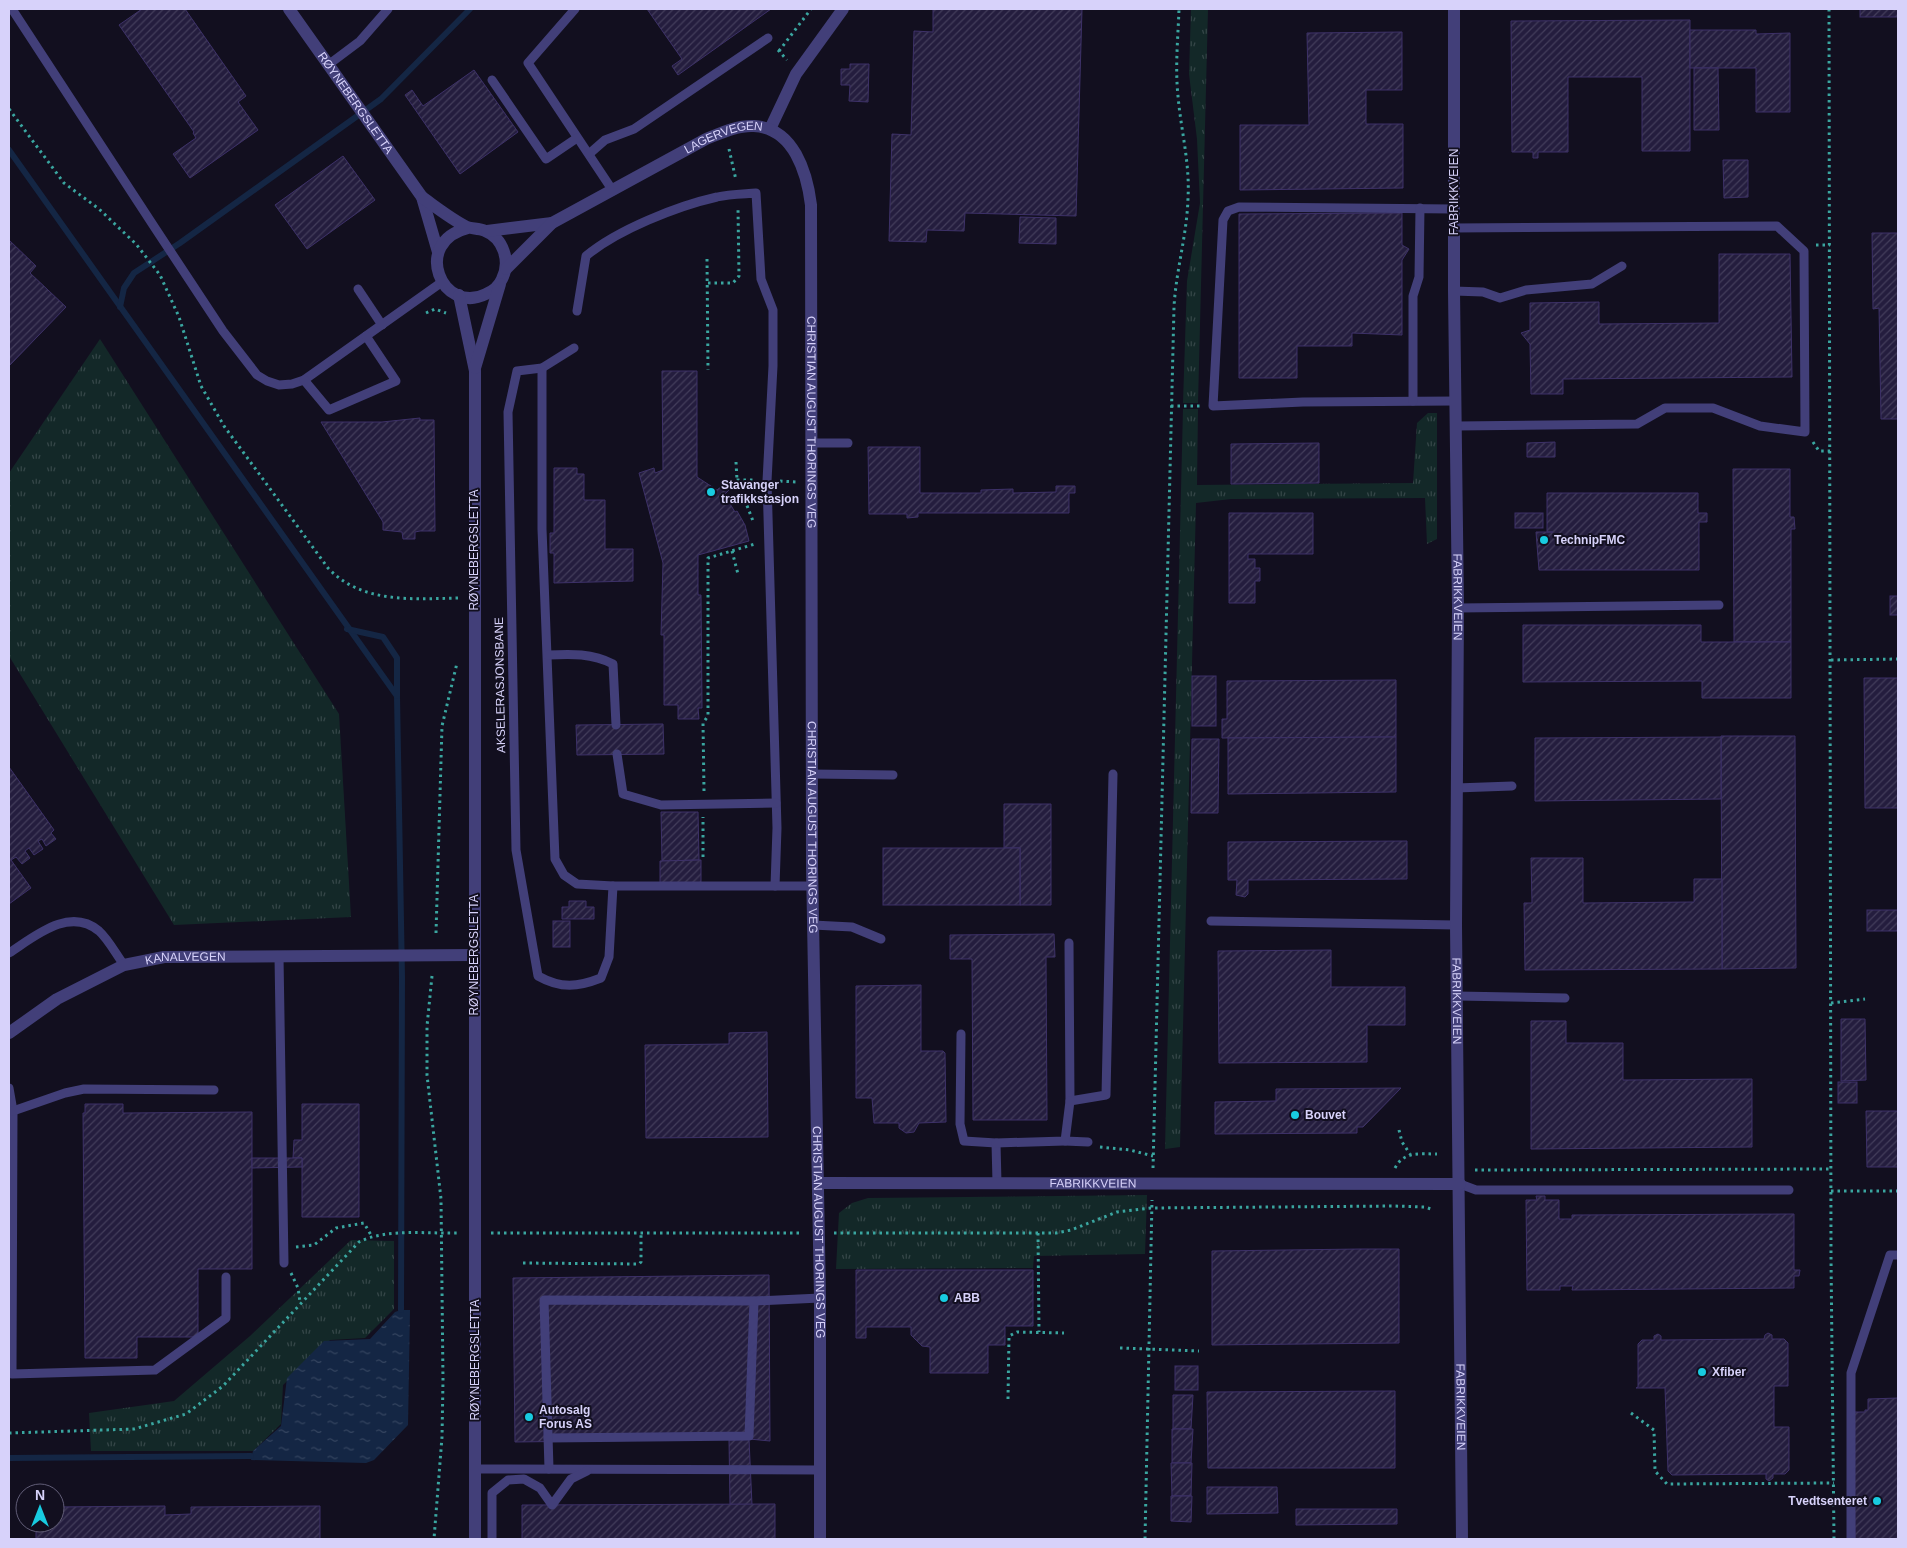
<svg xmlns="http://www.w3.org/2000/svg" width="1907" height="1548" viewBox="0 0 1907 1548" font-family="Arial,sans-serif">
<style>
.grass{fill:url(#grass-tufts)}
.water{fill:url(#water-ripples)}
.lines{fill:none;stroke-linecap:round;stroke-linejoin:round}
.stream{stroke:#142644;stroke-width:6}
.building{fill:url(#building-hatch);stroke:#3d3168}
.path{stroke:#3aa6a0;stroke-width:3;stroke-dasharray:2.5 4;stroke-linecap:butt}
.service{stroke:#423f79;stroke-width:9}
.minor{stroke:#423f79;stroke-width:12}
.poi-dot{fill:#18cbe0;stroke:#120f1f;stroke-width:2}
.labels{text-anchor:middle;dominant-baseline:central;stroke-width:4;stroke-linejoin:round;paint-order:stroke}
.street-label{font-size:12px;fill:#d7d2fa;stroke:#120f1f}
.poi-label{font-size:12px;font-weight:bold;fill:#d7d2fa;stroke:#120f1f;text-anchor:start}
</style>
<defs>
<pattern id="grass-tufts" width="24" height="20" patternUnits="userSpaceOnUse" patternTransform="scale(1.25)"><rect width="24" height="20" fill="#132828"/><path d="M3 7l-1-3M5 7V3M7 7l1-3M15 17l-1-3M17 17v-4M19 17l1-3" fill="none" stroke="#354648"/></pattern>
<pattern id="water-ripples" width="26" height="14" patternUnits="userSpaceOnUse" patternTransform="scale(1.25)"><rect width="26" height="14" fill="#142644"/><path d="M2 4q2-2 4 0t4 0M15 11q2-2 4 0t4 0" fill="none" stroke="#354560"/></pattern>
<pattern id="building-hatch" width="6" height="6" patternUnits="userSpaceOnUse" patternTransform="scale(1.25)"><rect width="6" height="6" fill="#241d3e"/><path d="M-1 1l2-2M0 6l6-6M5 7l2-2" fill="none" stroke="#433d5b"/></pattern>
</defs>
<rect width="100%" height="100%" fill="#120f1f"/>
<g class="grass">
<path d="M1191 9H1208L1198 403H1183L1187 281 1200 203 1197 139 1189 74Z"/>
<path d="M100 339 339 714 351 917 174 925 9 656V473Z"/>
<path d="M1183 409H1198L1197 485 1413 483 1417 423 1428 413H1437V539L1427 544 1425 498 1231 499 1196 503 1180 1147 1165 1149Z"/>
<path d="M1147 1195 1145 1254 1034 1256 1033 1268 836 1269 839 1213 852 1203 868 1198Z"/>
<path d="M351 1240 394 1241V1309L365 1338 330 1340 283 1385 281 1424 253 1451H91L89 1413 174 1401 250 1336Z"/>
</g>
<path class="water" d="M401 1310H410L408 1425 374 1460 366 1463 251 1460 253 1451 281 1426 287 1378 324 1341 370 1339 395 1312Z"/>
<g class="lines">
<g class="stream">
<path d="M9 150 397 696 402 977 401 1310"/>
<path d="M120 307 124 288 134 273 180 243 381 99 470 9"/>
<path d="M347 629 383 637 397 658V696"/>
<path d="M9 1458 251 1456"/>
</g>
</g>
<g class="building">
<path d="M142 9H185L246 96 238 102 258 130 190 178 173 154 196 138 193 133 194 132 119 25Z"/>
<path d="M647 9H771L678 75 672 66 682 59Z"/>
<path d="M933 9H1082L1076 216 965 213 964 231 927 230 926 242 889 241 892 134 911 135 914 31 933 32Z"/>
<rect x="1860" y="9" width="38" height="8"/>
<path d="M1690 20V151H1642V77H1568V152H1538V158H1533V152H1512L1511 21Z"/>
<path d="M1690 30H1756V34L1790 33V112H1756V68H1690Z"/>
<path d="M1402 32V90H1366V124H1403V188L1240 190V125H1309L1307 33Z"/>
<path d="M850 64H869L868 102 849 101 850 85H841V69H850Z"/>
<path d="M1694 68H1718L1719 130H1694Z"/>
<path d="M474 70 518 132 460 174 405 95 412 90 423 106Z"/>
<path d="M343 156 375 200 307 249 275 205Z"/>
<path d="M1723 160H1748V197L1724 198Z"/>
<path d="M1402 213V245L1409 249 1402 260V335L1352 333V346H1297V378H1239V214Z"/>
<path d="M1020 217 1056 218V244L1019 243Z"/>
<path d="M1872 233H1898V419H1881L1879 308 1873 309Z"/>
<path d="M9 240 36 266 30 273 66 307 9 366Z"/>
<path d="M1719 254H1790L1792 377 1563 379V394H1531L1530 344 1521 333 1530 330V303L1599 302V324L1719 323Z"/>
<path d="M662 371H697V477L717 490 724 484 729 490 722 497 727 499 735 512 737 511 745 525 749 541 698 555V595H701L702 708H698L699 719H678V705H664V635H661L663 563 639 473 654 468 655 473 663 470Z"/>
<path d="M420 418V420H434L435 531H420L415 532V539H403L402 532 383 530V522L321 422H382Z"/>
<path d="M1555 442V457H1527V443Z"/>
<path d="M1319 443V483L1231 484V444Z"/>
<path d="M868 447H920V493H981V490L1013 489V493L1056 492V486H1075V493H1069V513H918V517L907 518V514H869Z"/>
<path d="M554 468H577V474H584V500H605V549H633V581L554 583V553H550V533H554Z"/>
<path d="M1733 469H1790V517H1794L1795 529H1791V642H1734Z"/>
<path d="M1547 493H1698V513H1707V522H1699V570H1539L1536 532H1553H1547Z"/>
<path d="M1229 513H1313V554H1248V559H1255V568H1260V581H1255V603H1229Z"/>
<rect x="1515" y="513" width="28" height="15"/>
<rect x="1890" y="596" width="8" height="19"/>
<path d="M1523 625H1701V642H1791V698H1702V681L1523 682Z"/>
<rect x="1192" y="676" width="24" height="50"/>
<path d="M1864 678H1898V808H1865Z"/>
<path d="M1396 680V737L1222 738V719H1227V681Z"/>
<path d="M663 724 664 754 577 755 576 725Z"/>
<path d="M1721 736H1795L1796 968 1722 969Z"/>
<path d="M1396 737V792L1228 794V738Z"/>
<path d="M1721 737V799L1535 801V738Z"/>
<path d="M1192 739H1219L1218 813H1191Z"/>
<path d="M9 767 54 830 51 833 56 839 46 846 42 839 38 841 43 849 34 855 29 848 25 851 30 858 22 864 16 857 11 860 31 888 9 904Z"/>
<path d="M1004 804H1051V905H1020V848H1004Z"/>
<path d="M661 812H698L699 860 662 861Z"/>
<path d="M1407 841V879L1248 880V894L1245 897 1236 895 1237 880H1228V842Z"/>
<rect x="883" y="848" width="137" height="57"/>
<path d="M1531 858H1583V903L1694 902V879H1722V969L1525 970 1524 903H1532Z"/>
<path d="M701 860V884H660V861Z"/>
<path d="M569 901H586V907H594V919H562V907H569Z"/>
<rect x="1867" y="910" width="31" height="21"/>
<rect x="553" y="921" width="17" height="26"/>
<path d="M1054 934 1055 957H1046L1047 1120H973L972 959H950V935Z"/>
<path d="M1331 950V987H1405V1025H1367V1062L1219 1063 1218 951Z"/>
<path d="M921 985V1051H943L945 1053 946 1122 919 1123 914 1132 906 1133 899 1128V1123H874L872 1098H856V986Z"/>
<path d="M1841 1019H1865L1866 1080 1841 1081Z"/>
<path d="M1531 1021H1566V1043H1623V1080L1752 1079V1147L1531 1149Z"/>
<path d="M767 1032 768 1137 646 1138 645 1045 729 1044V1033Z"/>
<rect x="1838" y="1082" width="19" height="21"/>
<path d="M1401 1088 1363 1127H1357V1133L1215 1134V1102L1276 1101V1089Z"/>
<path d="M85 1104H123V1113L252 1112V1269H198V1337H137V1358H85L83 1113H85Z"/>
<path d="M302 1104H359V1217H302V1158H293L294 1140H302Z"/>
<path d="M1866 1111H1898V1167H1867Z"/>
<path d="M252 1158H302V1167L252 1168Z"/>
<path d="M1536 1196H1545V1200H1559V1219H1572V1215L1794 1214V1270H1800L1799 1276H1794V1288L1572 1290 1573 1286H1560V1290H1527L1526 1200H1537Z"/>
<path d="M1360 1249H1399V1343L1212 1345V1251Z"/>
<path d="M856 1270H1033V1326H1005V1345H988V1373H930V1347L922 1346 911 1335V1327H866V1338H856Z"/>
<path d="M769 1275 770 1441 749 1439 515 1442 513 1278Z"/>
<path d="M1768 1333 1772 1335V1339H1784L1788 1343V1386H1774V1427H1789V1470L1785 1474H1773V1478L1769 1481 1766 1479V1474L1672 1475 1668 1471 1665 1388H1636L1638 1387V1344L1642 1340H1654V1336L1658 1334 1661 1336V1340L1764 1339 1765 1335Z"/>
<rect x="1175" y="1366" width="23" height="24"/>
<path d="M1395 1391V1468H1208L1207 1392Z"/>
<path d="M1173 1395H1193L1191 1429H1173Z"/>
<path d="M1898 1398V1539H1855L1853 1412H1865V1410H1868V1399Z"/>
<path d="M1172 1429H1193L1191 1463H1172Z"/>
<path d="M749 1439 752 1505H730L729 1440Z"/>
<path d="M1171 1463H1192L1191 1496H1172Z"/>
<path d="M1207 1487H1277L1278 1513 1207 1514Z"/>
<path d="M1171 1496H1192L1191 1522 1171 1521Z"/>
<path d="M775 1504V1539H522V1505Z"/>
<path d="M165 1506V1515L191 1514V1507L320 1506V1539H36V1523H55V1507Z"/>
<path d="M1296 1509H1397V1524L1296 1525Z"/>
</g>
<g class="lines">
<g class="path">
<path d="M1829 9 1831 1258 1834 1539"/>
<path d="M778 50 787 60"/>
<path d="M779 51 811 9"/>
<path d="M9 109 64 183 99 209 136 244 160 275 179 317 201 386 224 426 328 568C362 604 413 599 459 598"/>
<path d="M729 149 736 180"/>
<path d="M1816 245H1830"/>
<path d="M707 259 708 370"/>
<path d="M708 283H733L739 276 738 208"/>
<path d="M426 313 435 309 446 313"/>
<path d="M1171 406H1201"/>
<path d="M1813 442 1819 451H1830"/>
<path d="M736 462 737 480 753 521"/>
<path d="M780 481 796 482"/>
<path d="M726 487 737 480H753"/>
<path d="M732 551 738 574"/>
<path d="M1831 660 1898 659"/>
<path d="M704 791 703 723 708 716V558L755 544"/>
<path d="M703 857V817"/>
<path d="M436 933 442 726 457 663"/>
<path d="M432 976 427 1026V1075L441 1199 443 1380 442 1437 434 1539"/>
<path d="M1831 1003 1865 999"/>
<path d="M1399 1130 1402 1142 1410 1154"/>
<path d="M1100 1147 1130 1150 1153 1156"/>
<path d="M1153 1168 1174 307C1176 270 1187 235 1188 198 1190 163 1181 131 1178 96 1175 67 1178 38 1179 9"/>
<path d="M1395 1168C1404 1151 1419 1154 1437 1154"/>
<path d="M1475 1170 1831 1169"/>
<path d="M1831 1191H1898"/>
<path d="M491 1233H802"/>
<path d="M834 1233H1056L1071 1230 1117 1212 1151 1208 1394 1206 1425 1207 1434 1210"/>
<path d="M1038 1233 1039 1332"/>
<path d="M296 1247 314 1245 336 1228 364 1223 371 1235"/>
<path d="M523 1263 639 1264 641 1262V1234"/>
<path d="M291 1273 298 1288 300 1302"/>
<path d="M1120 1348 1199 1351"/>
<path d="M1008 1399 1009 1336 1017 1332 1064 1333"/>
<path d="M1631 1413 1654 1430 1655 1471 1667 1484 1834 1483"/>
<path d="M9 1433 134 1429 186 1414 223 1386 359 1242C386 1228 429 1234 460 1233"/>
<path d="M1145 1539 1152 1200"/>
</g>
<g class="service">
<path d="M12 9 155 228 223 331 257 375 267 381 279 385 292 384 304 380 442 282"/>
<path d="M575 9 528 63 613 191"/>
<path d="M328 65 360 41 388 9"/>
<path d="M492 80 546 159 577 138"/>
<path d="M589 154 605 140 634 129 768 38"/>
<path d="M1453 209 1239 207 1228 211 1223 220 1213 406 1303 402 1456 401"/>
<path d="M1453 228 1777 226 1804 251 1805 432 1760 426 1713 408H1665L1637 424 1457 426"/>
<path d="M358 289 382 325"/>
<path d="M1454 291 1483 292 1500 298 1526 290 1592 284 1622 266"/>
<path d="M577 311 586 256C617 230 677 206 717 197 729 194 743 194 756 193L761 279 773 310V366L767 481 777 828 775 886"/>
<path d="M574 348 542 368 517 371 508 412 516 850 538 976C561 989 578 987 601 978L609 957 613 886"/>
<path d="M542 368V529L555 859 564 875 577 884 613 886H813"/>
<path d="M304 380 329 410 396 381 366 336"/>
<path d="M1413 401V296L1419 277 1420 208"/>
<path d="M811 443H848"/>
<path d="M1458 608 1719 605"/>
<path d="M548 655C571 654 592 653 613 664L616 725"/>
<path d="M617 754 623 794 661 805 776 803"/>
<path d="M812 774 893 775"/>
<path d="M1456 788 1512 786"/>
<path d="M1211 921 1456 925"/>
<path d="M813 925 852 927 881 939"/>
<path d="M1069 943 1070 1101"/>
<path d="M9 953C34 937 69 906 99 931 108 939 116 954 124 965"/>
<path d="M279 957 284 1263"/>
<path d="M1457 996 1565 998"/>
<path d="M961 1034 960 1124 964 1141 996 1143 997 1183"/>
<path d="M9 1088 13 1111 12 1374 155 1370 226 1318V1277"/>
<path d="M13 1111 65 1093 84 1089 214 1090"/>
<path d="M1065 1141 1088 1142"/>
<path d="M996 1143 1065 1141 1070 1101 1106 1095 1113 774"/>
<path d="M1460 1184 1476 1190H1789"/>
<path d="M548 1438 749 1436 754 1301"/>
<path d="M475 1469 819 1470"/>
<path d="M549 1469 544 1300 754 1301 820 1298"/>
<path d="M492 1539V1493L508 1480 524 1479 540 1488 552 1505 571 1479 587 1471"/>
<path d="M1851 1539V1373L1890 1255H1898"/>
</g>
<g class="minor">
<path id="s1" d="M289 9 422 197 438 252"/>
<path id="s2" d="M1454 9V291L1458 608 1456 925 1462 1539"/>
<path d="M770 129 796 74 843 9"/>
<path d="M422 197C436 207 451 219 467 227 472 229 479 228 485 231 503 238 511 261 502 279 499 286 493 291 486 294 442 316 411 242 468 228"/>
<path d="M487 231 552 223"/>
<path id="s3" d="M506 269 552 223 706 139C721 133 738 125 754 126 794 128 807 173 811 205L812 867 820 1298V1539"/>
<path d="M459 295 475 371V1539"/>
<path d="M475 368 500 284"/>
<path id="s4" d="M9 1033 57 999 124 965 164 957 474 955"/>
<path id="s5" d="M818 1183 1460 1184"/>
</g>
</g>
<g class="poi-dot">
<circle cx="711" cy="492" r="5"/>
<circle cx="1544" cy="540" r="5"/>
<circle cx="1295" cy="1115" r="5"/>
<circle cx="944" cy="1298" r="5"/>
<circle cx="1702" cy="1372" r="5"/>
<circle cx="529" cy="1417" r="5"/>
<circle cx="1877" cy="1501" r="5"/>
</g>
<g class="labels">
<g class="street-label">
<text stroke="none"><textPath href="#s1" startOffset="115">RØYNEBERGSLETTA</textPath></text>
<text stroke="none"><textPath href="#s3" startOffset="258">LAGERVEGEN</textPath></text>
<text transform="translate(1454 192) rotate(-90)">FABRIKKVEIEN</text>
<text stroke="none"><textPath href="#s3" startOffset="614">CHRISTIAN AUGUST THORINGS VEG</textPath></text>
<text transform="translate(474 550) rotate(-90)">RØYNEBERGSLETTA</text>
<text stroke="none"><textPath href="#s2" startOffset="588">FABRIKKVEIEN</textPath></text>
<text transform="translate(500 685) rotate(-91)">AKSELERASJONSBANE</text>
<text stroke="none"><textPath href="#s3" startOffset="1019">CHRISTIAN AUGUST THORINGS VEG</textPath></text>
<text transform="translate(474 955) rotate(-90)">RØYNEBERGSLETTA</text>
<text stroke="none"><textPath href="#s4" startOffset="196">KANALVEGEN</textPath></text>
<text stroke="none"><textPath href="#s2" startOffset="992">FABRIKKVEIEN</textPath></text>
<text stroke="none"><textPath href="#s5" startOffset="275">FABRIKKVEIEN</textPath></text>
<text stroke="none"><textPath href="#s3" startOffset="1424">CHRISTIAN AUGUST THORINGS VEG</textPath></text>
<text transform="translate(475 1360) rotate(-90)">RØYNEBERGSLETTA</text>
<text stroke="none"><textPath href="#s2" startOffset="1398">FABRIKKVEIEN</textPath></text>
</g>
<g class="poi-label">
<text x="721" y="485">Stavanger<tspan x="721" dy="14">trafikkstasjon</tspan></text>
<text x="1554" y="540">TechnipFMC</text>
<text x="1305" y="1115">Bouvet</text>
<text x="954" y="1298">ABB</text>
<text x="1712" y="1372">Xfiber</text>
<text x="539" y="1410">Autosalg<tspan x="539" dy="14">Forus AS</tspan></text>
<text x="1867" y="1501" text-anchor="end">Tvedtsenteret</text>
</g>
</g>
<rect width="1907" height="1548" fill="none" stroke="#d7d2fa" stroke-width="20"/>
<g transform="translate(40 1508)"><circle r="24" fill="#120f1f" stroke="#615d77"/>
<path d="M0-4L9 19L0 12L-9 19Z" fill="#18cbe0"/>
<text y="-8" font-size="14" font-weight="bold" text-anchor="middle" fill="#d7d2fa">N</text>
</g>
</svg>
